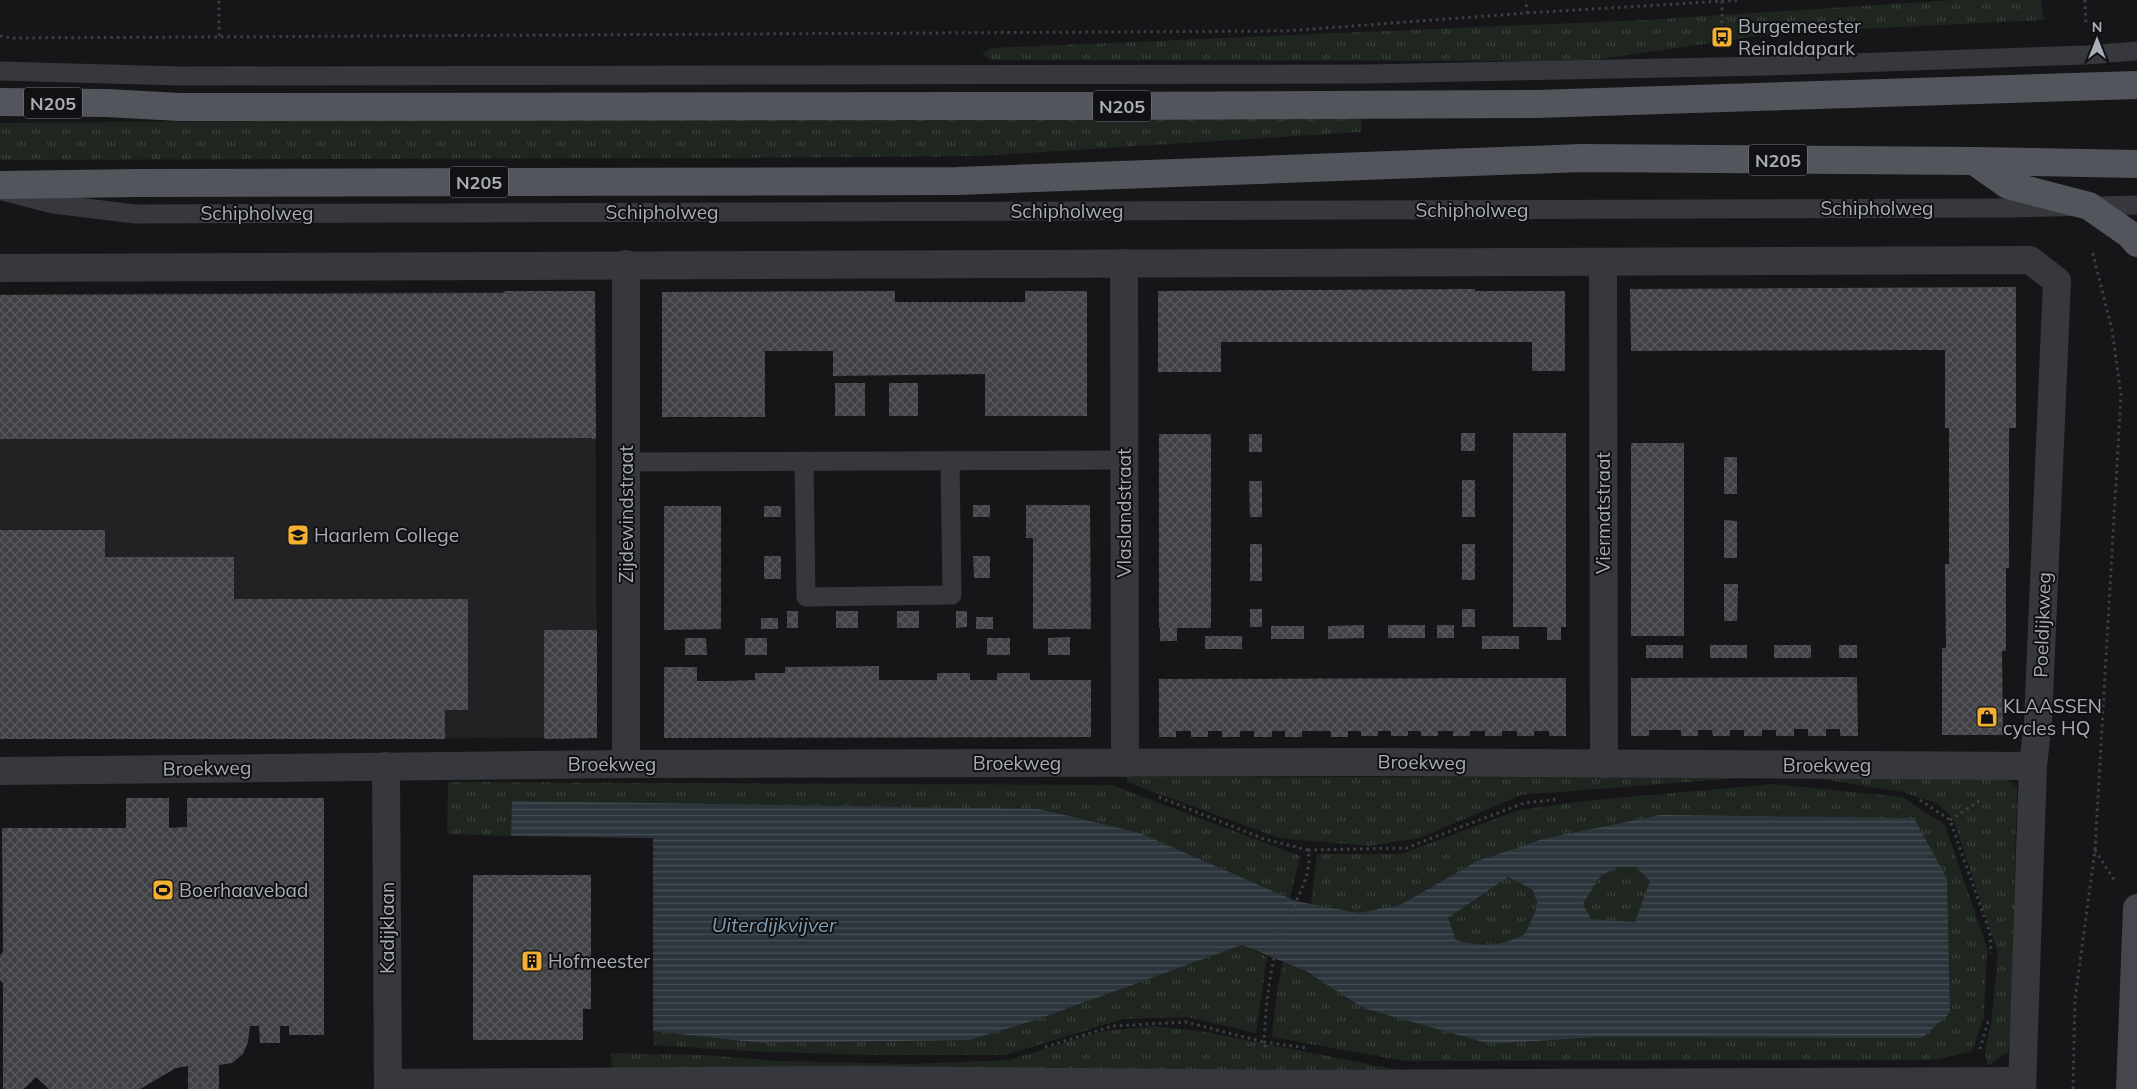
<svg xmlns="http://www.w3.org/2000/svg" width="2137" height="1089" viewBox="0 0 2137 1089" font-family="Mulish,sans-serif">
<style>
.built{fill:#222225}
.grass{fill:url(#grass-tufts)}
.water{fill:url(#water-rules);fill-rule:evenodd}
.building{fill:url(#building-cross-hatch)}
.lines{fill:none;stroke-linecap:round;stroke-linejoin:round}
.path{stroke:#3d3f44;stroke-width:3;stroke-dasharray:2.5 4;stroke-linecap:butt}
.lane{stroke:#37383d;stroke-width:19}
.street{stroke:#37383d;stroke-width:28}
.secondary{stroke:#45474d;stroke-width:28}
.primary{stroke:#53555c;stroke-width:28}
.labels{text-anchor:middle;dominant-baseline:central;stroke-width:4;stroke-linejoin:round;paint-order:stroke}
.shield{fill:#111113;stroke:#7b7e86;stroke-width:1}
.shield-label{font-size:18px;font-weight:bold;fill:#a8adb8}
.poi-label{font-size:19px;fill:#a8adb8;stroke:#111113;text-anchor:start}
.street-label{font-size:19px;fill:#a8adb8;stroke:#111113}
.water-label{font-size:20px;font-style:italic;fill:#7f9bb3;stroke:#111113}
</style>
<defs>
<pattern id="grass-tufts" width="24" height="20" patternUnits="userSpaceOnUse" patternTransform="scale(1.25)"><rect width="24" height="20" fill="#1e261f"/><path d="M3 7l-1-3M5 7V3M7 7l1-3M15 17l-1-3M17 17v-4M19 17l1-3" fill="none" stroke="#3c433d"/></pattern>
<pattern id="water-rules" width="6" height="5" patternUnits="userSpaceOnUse" patternTransform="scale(1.25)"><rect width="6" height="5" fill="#2c353c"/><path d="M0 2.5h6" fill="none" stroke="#485056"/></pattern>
<pattern id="building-cross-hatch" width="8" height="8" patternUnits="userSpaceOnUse" patternTransform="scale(1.25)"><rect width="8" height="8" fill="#404145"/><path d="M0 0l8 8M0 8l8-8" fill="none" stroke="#595a5e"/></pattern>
</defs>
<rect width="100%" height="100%" fill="#161618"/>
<path class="built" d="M595 291 597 738 0 739V294Z"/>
<g class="grass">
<path d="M1955 0H2041L2044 20 1779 33 1587 61 991 60 982 54 990 48 1645 20Z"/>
<path d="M651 118 1361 119V132L979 156 721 158 0 160V123Z"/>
<path d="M1778 772 2004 777 2017 787 2011 1027 2008 1052 1988 1066 1985 1051 1991 1025 1998 954 1953 818 1936 803 1903 792Z"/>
<path d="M1127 777H1751L1521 795 1419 838 1369 846 1279 838 1127 782Z"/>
<path d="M448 782 1112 785 1300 856 1290 898 1140 833 512 802 511 836 447 834Z"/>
<path d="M1774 784 1902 797 1945 825 1987 948 1984 1017 1972 1051 1934 1060 1405 1061 1272 1037 1277 990 1283 962 1306 971 1363 1008 1490 1044 1600 1037 1947 879 1543 839 1477 861 1400 905 1358 913 1311 904 1317 854H1401L1519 810 1595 800Z"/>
<path d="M1616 867H1636L1650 881 1635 922 1591 919 1583 904 1600 877Z"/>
<path d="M1508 877 1533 890 1538 905 1525 934C1500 945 1483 947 1456 940L1447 918Z"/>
<path d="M1242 945 1267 957 1256 1033 1187 1017 1123 1019 1005 1055H867L749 1051 654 1045 653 1031 760 1043 969 1040 1033 1021Z"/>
<path d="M1152 1026 1205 1032 1398 1070 613 1075 610 1053 704 1055 779 1061 910 1064 1009 1060 1098 1032Z"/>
</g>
<path class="water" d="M512 801 1039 809 1140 833 1296 901 1358 913 1400 905 1477 861 1543 839 1660 815 1914 818 1947 879 1950 1013 1922 1038 1600 1037 1490 1044 1363 1008 1306 971 1242 945 1033 1021 969 1040 760 1043 653 1031V838L511 836ZM1616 867H1636L1650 881 1635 922 1591 919 1583 904 1600 877ZM1508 877 1533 890 1538 905 1525 934C1501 946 1482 947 1456 940L1448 918Z"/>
<g class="building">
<path d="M2016 287V428H2009V568H2006V651H2002L2003 735H1942V648H1946L1945 564H1949V428H1945V350L1631 351 1630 289Z"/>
<path d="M1464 289H1475V291H1565V371H1532V342H1221V372H1158V291Z"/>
<path d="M504 291H595L596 439H592V438L0 439V295L504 293Z"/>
<path d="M895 291V302H1025V291H1087V416H985V374L833 376V351H765V417H662V292Z"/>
<rect x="835" y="383" width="30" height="33"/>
<rect x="889" y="383" width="29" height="33"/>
<rect x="1461" y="433" width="14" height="18"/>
<path d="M1513 433H1566V627H1561V640H1547V627H1513Z"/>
<path d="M1159 434H1211V628H1177V641H1160V628H1159Z"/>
<rect x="1249" y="434" width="13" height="18"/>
<rect x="1631" y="443" width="53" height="193"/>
<rect x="1724" y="457" width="13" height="37"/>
<rect x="1462" y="480" width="13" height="37"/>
<path d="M1249 481H1262V517H1250Z"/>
<rect x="973" y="505" width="17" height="12"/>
<path d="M1026 505H1090L1091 629H1033V538H1026Z"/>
<path d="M664 506H721V629L664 630Z"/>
<rect x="764" y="506" width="17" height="11"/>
<path d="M1724 520 1737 521V558H1724Z"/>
<path d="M0 530H105V557H234V599H468V710H445V739H0Z"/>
<rect x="1250" y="544" width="12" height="37"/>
<rect x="1462" y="544" width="13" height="36"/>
<rect x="764" y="556" width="17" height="23"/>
<path d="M973 556H990V578H974Z"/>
<path d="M1724 584H1738L1737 621H1724Z"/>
<rect x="1250" y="609" width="12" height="18"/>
<rect x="1462" y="609" width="13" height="18"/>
<rect x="787" y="611" width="11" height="17"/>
<rect x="836" y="611" width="22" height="17"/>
<rect x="897" y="611" width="22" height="17"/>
<path d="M956 611H967V627L956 628Z"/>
<rect x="976" y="617" width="17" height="12"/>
<rect x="761" y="618" width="17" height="11"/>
<path d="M1364 625V638L1328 639V626Z"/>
<rect x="1388" y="625" width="37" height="13"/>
<rect x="1437" y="625" width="17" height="13"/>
<rect x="1271" y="626" width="33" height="13"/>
<path d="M544 630H597V738L544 739Z"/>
<rect x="1205" y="636" width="37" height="13"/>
<rect x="1482" y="636" width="37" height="13"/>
<path d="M1070 637V655H1048V638Z"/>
<path d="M685 638H706L707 655H685Z"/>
<rect x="745" y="638" width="22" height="17"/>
<rect x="987" y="638" width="23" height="17"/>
<rect x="1646" y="645" width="37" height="13"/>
<rect x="1710" y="645" width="37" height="13"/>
<rect x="1774" y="645" width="37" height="13"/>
<rect x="1839" y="645" width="18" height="13"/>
<path d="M877 666H879V680H937V673H970V680H997V673H1030V680H1091V737L664 738V667H697V681H726L755 680V673H785V667Z"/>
<path d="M1857 677 1858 736H1840V729H1826V736H1808V729H1794V736H1776V730H1762V736H1744V730H1730V736H1713L1712 730H1698V736H1681V730H1649V736H1631V678Z"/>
<path d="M1566 678V736H1549V731H1534V736H1517V731H1502V736H1485V731H1470V736H1453V731H1438V736H1421V731H1408V736H1391V731H1378V736H1361V731H1348V737H1331V731H1302V737H1285V731H1272V737H1254V731H1240V737H1222V731H1208V737H1191V731H1176V737H1159V679Z"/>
<path d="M126 798H169V828L187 827V798H324V1035H289V1026H280V1043H260L259 1026H250L248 1042 243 1054 232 1063 219 1065V1089H188V1066L176 1068 140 1089H49L36 1077 24 1089H3V983L0 980V955L3 952 2 828H126Z"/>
<path d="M473 875H591V1009H583V1040H473Z"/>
</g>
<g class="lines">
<g class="path">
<path d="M2085 0 2086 26"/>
<path d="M1722 1V37"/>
<path d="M1527 13 1741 0"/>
<path d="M0 36 13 38 1286 31 1527 13 1526 0"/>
<path d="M219 36V0"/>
<path d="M1159 797 1264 839 1308 850C1314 879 1289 909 1280 936 1269 972 1266 1004 1264 1042L1307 1048"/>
<path d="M1920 800 1950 820 1990 933 1991 953"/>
<path d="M1950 820 1981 800"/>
<path d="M1308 850 1406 848 1524 803 1559 799"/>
<path d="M2095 850 2116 883"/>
<path d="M1045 1047 1113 1026 1186 1022 1264 1042 1267 1050"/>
<path d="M1980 1049 1989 1018"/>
<path d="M2073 1089 2075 999 2095 850 2121 395 2112 330 2092 250"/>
</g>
<g class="lane">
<path d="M0 71 180 76 1366 74 1767 66 2086 55 2137 51"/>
<path d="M6 192 53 204 135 214 2010 208 2137 205"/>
<path d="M804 461 806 597 952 595 950 461"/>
<path d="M626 462 1124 460"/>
</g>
<g class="street">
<path d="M1124 263 1125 763"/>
<path d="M1603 263 1604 764"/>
<path d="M626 264V764"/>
<path d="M0 268 2030 260 2057 281 2038 721 2033 766 2022 1089"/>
<path d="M386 766 388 1089"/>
<path d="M0 771 626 764 1371 762 2033 766"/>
<path d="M388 1083 859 1080 1292 1084 2022 1081"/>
</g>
<path class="secondary" d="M2130 1089 2137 908"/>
<g class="primary">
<path d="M0 102 106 103 180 107 1105 106 1536 104 2137 85"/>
<path d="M1974 161 2008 185 2089 206 2129 234 2137 243"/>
<path d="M0 185 138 183 958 181 1582 158 1974 161 2137 164"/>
</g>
</g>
<defs>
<g id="bus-square" transform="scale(1.125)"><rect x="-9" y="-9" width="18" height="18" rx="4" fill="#f2b134" stroke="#111113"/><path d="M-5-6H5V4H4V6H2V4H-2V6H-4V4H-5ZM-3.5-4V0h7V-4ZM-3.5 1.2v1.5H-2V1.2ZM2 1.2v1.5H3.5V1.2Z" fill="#111"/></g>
<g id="university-square" transform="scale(1.125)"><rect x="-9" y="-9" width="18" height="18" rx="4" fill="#f2b134" stroke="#111113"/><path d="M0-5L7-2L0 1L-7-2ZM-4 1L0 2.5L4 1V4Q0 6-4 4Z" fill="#111"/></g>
<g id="shop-square" transform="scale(1.125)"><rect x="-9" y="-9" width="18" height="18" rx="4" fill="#f2b134" stroke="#111113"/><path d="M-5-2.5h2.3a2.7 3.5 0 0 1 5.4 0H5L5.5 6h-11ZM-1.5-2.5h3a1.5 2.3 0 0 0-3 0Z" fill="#111"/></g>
<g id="stadium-square" transform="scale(1.125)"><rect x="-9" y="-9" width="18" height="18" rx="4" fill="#f2b134" stroke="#111113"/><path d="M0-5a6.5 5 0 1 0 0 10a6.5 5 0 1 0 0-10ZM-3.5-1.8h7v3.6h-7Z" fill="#111"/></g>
<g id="building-square" transform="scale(1.125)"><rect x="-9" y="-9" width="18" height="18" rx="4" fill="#f2b134" stroke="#111113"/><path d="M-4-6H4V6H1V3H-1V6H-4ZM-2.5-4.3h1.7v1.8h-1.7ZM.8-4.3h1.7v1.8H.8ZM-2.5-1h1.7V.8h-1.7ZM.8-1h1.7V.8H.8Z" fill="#111"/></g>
</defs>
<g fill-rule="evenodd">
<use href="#bus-square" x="1722" y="37"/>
<use href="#university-square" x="298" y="535"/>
<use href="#shop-square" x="1987" y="717"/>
<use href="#stadium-square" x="163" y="890"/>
<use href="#building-square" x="532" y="961"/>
</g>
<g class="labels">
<g class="shield">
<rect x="24" y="87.5" width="58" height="31" rx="4"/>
<rect x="1093" y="90.5" width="58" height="31" rx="4"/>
<rect x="1749" y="144.5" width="58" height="31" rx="4"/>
<rect x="450" y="166.5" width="58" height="31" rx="4"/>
</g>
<g class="shield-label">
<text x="53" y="103">N205</text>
<text x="1122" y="106">N205</text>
<text x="1778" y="160">N205</text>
<text x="479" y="182">N205</text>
</g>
<g class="poi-label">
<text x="1738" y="26">Burgemeester<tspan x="1738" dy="22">Reinaldapark</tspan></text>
<text x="314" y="535">Haarlem College</text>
<text x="2003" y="706">KLAASSEN<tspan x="2003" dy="22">cycles HQ</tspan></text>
<text x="179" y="890">Boerhaavebad</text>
<text x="548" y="961">Hofmeester</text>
</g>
<g class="street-label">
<text x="1877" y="208">Schipholweg</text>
<text x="1472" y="210">Schipholweg</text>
<text x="1067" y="211">Schipholweg</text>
<text x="662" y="212">Schipholweg</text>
<text x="257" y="213">Schipholweg</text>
<text transform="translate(1124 513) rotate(-90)">Vlaslandstraat</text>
<text transform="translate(1603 513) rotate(-90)">Viermatstraat</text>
<text transform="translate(626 514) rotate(-90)">Zijdewindstraat</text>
<text transform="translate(2042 625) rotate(-88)">Poeldijkweg</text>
<text transform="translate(1422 762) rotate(1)">Broekweg</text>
<text x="1017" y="763">Broekweg</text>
<text x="612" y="764">Broekweg</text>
<text x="1827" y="765">Broekweg</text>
<text transform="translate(207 768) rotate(-1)">Broekweg</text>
<text transform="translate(387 928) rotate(-90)">Kadijklaan</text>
</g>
<g class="water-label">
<text x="774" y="924">Uiterdijkvijver</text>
</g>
</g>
<g transform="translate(2097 40)" stroke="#111113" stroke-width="4" paint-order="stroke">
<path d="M0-4L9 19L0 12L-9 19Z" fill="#a8adb8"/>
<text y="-8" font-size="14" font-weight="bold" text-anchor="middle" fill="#a8adb8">N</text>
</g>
</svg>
